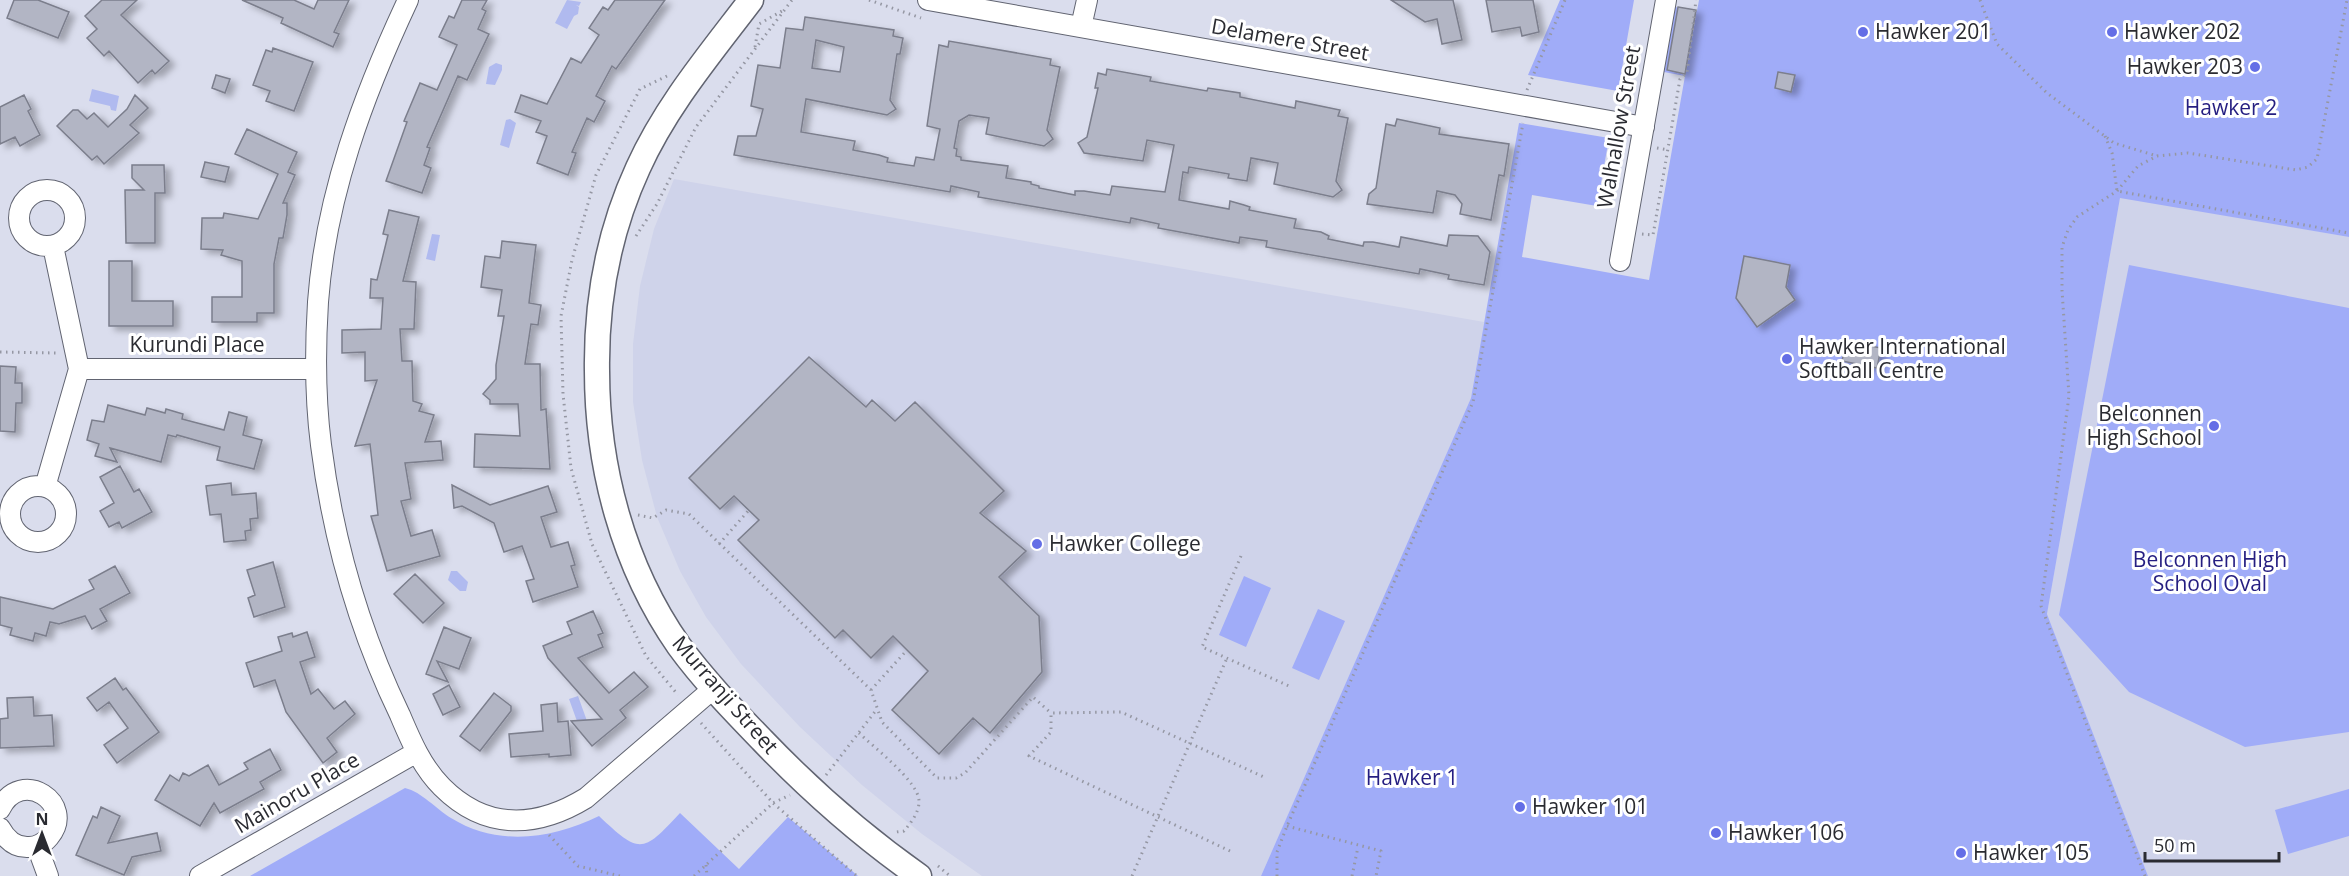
<svg xmlns="http://www.w3.org/2000/svg" width="2349" height="876" font-family="'Open Sans',sans-serif">
	<style>
		.built { fill: #cfd3ea }
		.green { fill: #a0acf8 }
		.water { fill: #b0baef }
		.building { fill: #b2b5c4; stroke: #7b7e8c; stroke-width: 1.5; fill-rule: evenodd; filter: url(#shadow) }
		.lines { fill: none; stroke-linecap: round; stroke-linejoin: round }
		.minor-casing { stroke: #616471; stroke-width: 22 }
		.tertiary-casing { stroke: #616471; stroke-width: 27 }
		.path { stroke: #9597a3; stroke-width: 3; stroke-dasharray: 1.5 4.5; stroke-linecap: butt }
		.minor { stroke: #fff; stroke-width: 20 }
		.tertiary { stroke: #fff; stroke-width: 24 }
		.poi-dot { fill: #646ee6; stroke: #fff; stroke-width: 2 }
		.labels { text-anchor: middle; stroke-width: 6; stroke-linejoin: round; paint-order: stroke }
		.poi-label { font-size: 21px; fill: #2a2b31; stroke: #fff; text-anchor: start }
		.street-label { font-size: 21px; fill: #2a2b31; stroke: #fff }
		.park-label { font-size: 21px; fill: #251e81; stroke: #fff }
	</style>
	<defs>
		<filter id="shadow"><feDropShadow dx="6" dy="4" stdDeviation="3" flood-color="#0004"/></filter>
	</defs>
	<rect width="100%" height="100%" fill="#dadded"/>
	<path class="built" d="M674,179l810,143 -13,76 -210,478h-279l-60,-42 -60,-49 -62,-58 -59,-63 -35,-47 -26,-46 -23,-54 -15,-57 -9,-58v-58l7,-58 14,-57z
		M2120,197l229,40v639h-201l-101,-262z"/>
	<path class="green" d="M1560,0h74l-16,91 -90,-16z
		M1699,0h650v237l-229,-39 -73,416 101,262h-887l210,-478 48,-275 90,15 -12,68 -65,-11 -10,62 127,23 36,-204 -21,-4 11,-65 22,4z
		M2129,265l220,43v424l-104,15 -116,-55 -70,-77z
		M1244,576l27,12 -25,59 -27,-12z
		M1318,609l27,12 -26,59 -27,-12z
		M405,788c17,4 31,21 46,30 47,29 101,21 148,-2 41,39 44,37 81,-3l59,56 49,-52 70,59h-608z
		M2349,789v47l-61,18 -13,-44z"/>
	<path class="water" d="M567,0l14,2 -2,4 -3,-1 3,2 -1,7 -4,2 -7,13 -12,-6z
		M496,63l6,2v5l-7,15 -9,-1 3,-17z
		M92,89l27,7 -3,15 -5,-1 -1,-4 -21,-5z
		M510,119l6,4 -7,25 -9,-3 6,-25z
		M432,234l8,1 -5,26 -9,-2z
		M451,571h6l11,11 -2,9h-6l-12,-11z
		M578,696l9,25 -9,3 -9,-25z"/>
	<path class="building" d="M14,0h24l31,12 -11,26 -51,-20z
		M102,0h35l-16,15 48,46 -14,13 -3,-4 -14,13 -29,-32 -5,5 -17,-18 10,-9 -12,-13z
		M242,0h52l20,9 4,-9h31l-15,32 5,2 -6,13 -52,-24 2,-5z
		M462,0h25l-5,9 4,2 -8,18 11,5 -22,46 -9,-4 -31,71 3,1 -6,17 7,3 -9,25 -36,-12 21,-59 -3,-1 16,-38 17,7 20,-45 -18,-8 10,-21 5,2z
		M615,0h50l-49,69 -4,-3 -16,30 9,5 -11,21 -7,-4 -15,34 4,1 -8,22 -31,-12 10,-27 -11,-4 5,-11 -26,-9 6,-17 26,9 24,-46 10,5 18,-28 -10,-7 14,-21 5,3z
		M1391,0h62l9,40 -20,4 -5,-25 -12,3z
		M1486,0h47l6,32 -17,4 -2,-9 -28,5z
		M1678,7l18,3 -11,64 -18,-4z
		M805,17l89,13 -1,6 10,2 -3,16h-3l-7,46 6,9 -9,6 -81,-16 -5,33 54,9 -2,9 26,5 9,3 -1,4 27,4 2,-9 18,3 6,-31 -13,-3 12,-81 9,2 1,-6 102,18 -1,6 10,2 -13,63 6,9 -9,7 -58,-12 3,-16 -20,-3 -10,6 -5,27 3,1 -1,7 5,1v3l47,6 -2,12 25,4v2l8,2v2l36,7v-4h9l26,4 2,-9 53,6 9,-47 -27,-5 -4,21 -59,-8 -6,-10 9,-6 11,-49h-3l3,-15 8,2 1,-6 44,8 -1,4 57,10 1,-3 32,5v4l55,11 1,-7 44,9 -2,6 10,2 -12,63 6,9 -9,7 -59,-13 4,-21 -27,-5 -4,23 -19,-3 1,-4 -40,-7 -1,6 -5,-1 -4,28 50,9 1,-8 14,4 6,2 -1,3 47,9 -2,9 27,4 8,4 -1,3 35,7 1,-4h9l26,5 2,-10 46,9 2,-11 29,1 12,16 -6,33 -36,-6 1,-4 -29,-6 -1,5 -153,-27 1,-6 -27,-4 -1,6 -81,-15 1,-4 -28,-6 -1,5 -152,-26 1,-5 -28,-6 -1,6 -216,-37 4,-19h18l7,-27 -12,-3 7,-41 22,3 6,-40 17,2zM816,40l28,7 -4,25 -28,-4z
		M273,48l40,14 -19,49 -28,-10 4,-10 -17,-6 13,-35 6,2z
		M1778,72l17,3 -4,17 -16,-4z
		M216,75l14,4 -5,14 -13,-5z
		M24,95l7,14 -3,2 12,24 -20,11 -5,-9 -15,7v-37z
		M135,95l13,13 -18,17 9,8 -35,31 -7,-8 -5,4 -35,-34 16,-16h5l9,9 7,-6 14,14 19,-18z
		M1397,119l43,9 -1,6 70,10 -5,32 -5,-1 -8,45 -31,-6 2,-10 -7,-9 -18,-4 -4,22 -66,-9 2,-10 7,-6 10,-64 9,2z
		M247,129l50,23 -9,20 7,3 -12,28h4v12l-4,23h-4l-5,26v49h-17v9h-45v-25h30v-36l-21,-6 2,-5 -22,-1 1,-31h21l1,-5 34,6 20,-45 -43,-20z
		M205,162l24,5 -4,15 -24,-5z
		M132,165h32l1,28h-10v50h-29l-1,-53h19l-12,-12z
		M389,210l30,7 -16,64 13,1 -2,47h-14l2,32h10l1,40 9,3 -3,7 15,4 -9,27 16,-1 2,19 -38,3 6,36 -10,2 10,35 21,-6 8,26 -53,15 -16,-55 7,-1 -8,-71 -15,2 22,-66 -12,1v-29l-23,1v-23l39,-1 2,-31h-13l1,-19 6,1 11,-45 -5,-1z
		M502,241l34,4 -7,58 12,2 -3,20 -7,-1 -6,40h15l1,46 5,-1 4,60 -76,-2 1,-33 45,2 -2,-32h-28v-4l-7,-6 13,-15v-14l8,-49h-6l4,-26 -21,-3 4,-31 15,2z
		M1744,256l46,9 -4,22 9,13 -38,27 -21,-29z
		M109,261h23v40h41v25h-64z
		M1846,341l35,7 -4,20 -35,-7z
		M809,357l57,50 6,-7 23,21 20,-19 89,89 -24,22 46,38 -27,26 40,39 3,56 -52,61 -17,-15 -34,36 -47,-44 36,-39 -35,-35 -22,22 -28,-28 -8,8 -97,-98 21,-20 -25,-24 -14,13 -31,-31z
		M0,366l16,1 -1,16h7v20h-6l-1,29 -15,-1z
		M108,405l37,10 2,-7 18,5 1,-4 17,5 -1,5 42,11 5,-18 18,5 -4,18 19,5 -8,29 -37,-9 3,-13 -43,-12 -1,2 -8,-2 -7,27 -51,-14 7,14 -22,-6 4,-12 -12,-4 5,-20 12,2z
		M120,466l14,26 5,-3 13,23 -30,16 -3,-6 -10,5 -9,-16 14,-8 -14,-26z
		M231,483l1,12 24,-2 2,25 -8,1 1,11 -6,1 1,9 -22,2 -3,-28 -11,1 -4,-29z
		M452,485l38,20 58,-19 9,26 -16,5 10,30 17,-5 7,23 -4,1 7,21 -45,15 -7,-21 8,-2 -12,-33 -18,6 -10,-29 -32,-17 -8,2z
		M273,562l12,45 -31,10 -6,-19 7,-3 -8,-25z
		M115,566l15,27 -30,16 7,12 -15,8 -7,-13 -26,8 -9,-2 -4,14 -11,-3 -2,8 -23,-6 2,-7 -12,-3v-28l53,12 41,-20 -5,-9z
		M415,574l29,29 -21,20 -29,-29z
		M593,611l10,22 -5,2 5,12 -25,11 31,35 25,-21 14,15 -28,23 6,8 -34,28 -21,-25 31,-2 -54,-61 -5,-12 29,-12 -5,-12z
		M444,627l27,11 -12,31 -22,-8 11,21 -22,-8z
		M307,632l8,25 -15,5 11,32 7,-5 16,20 11,-8 10,13 -28,24 10,14 -14,11 -37,-51 -11,-32 -21,7 -8,-24 36,-12 -4,-14 14,-4 1,4z
		M115,678l8,12 3,-2 33,44 -42,31 -13,-18 24,-17 -19,-26 -12,9 -10,-13z
		M449,685l11,22 -17,8 -10,-21z
		M494,693l17,13v5l-31,40 -20,-15z
		M33,697l1,19 18,-1 2,31 -54,2v-29l8,-1 -1,-20z
		M557,703l1,19 10,-1 3,34 -22,2v-3l-38,3 -2,-23 34,-3 -2,-26z
		M270,749l11,21 -21,12 4,7 -44,24 -6,-10 -14,23 -45,-26 15,-25 9,6 4,-8 6,3 19,-11 11,20 29,-16 -4,-6z
		M101,807l19,9 -12,27 49,-10 4,18 -29,6 -8,18 -48,-20 17,-39 4,2z"/>
	<g class="lines">
		<defs>
			<path id="minor" d="M408,0c-45,96 -82,195 -90,302 -3,48 -3,96 3,143 12,94 38,185 79,270 11,26 22,52 42,72 44,44 95,41 144,11l128,-110
				M928,0l716,127
				M1081,27l6,-27
				M19 218a28 28 0 1 1 56 0a28 28 0 1 1-56 0Z
				M53,246l26,123h236
				M1620,261l46,-261
				M10 514a28 28 0 1 1 56 0a28 28 0 1 1-56 0Z
				M45,487l34,-118
				M0,809c21,-43 77,-5 49,28 -5,6 -12,10 -20,10 -14,1 -23,-8 -29,-19
				M37,846l11,30
				M200,876l217,-124"/>
			<path id="tertiary" d="M751,0c-41,54 -85,106 -113,168 -29,63 -42,134 -41,203 0,96 26,195 82,275 24,33 54,64 83,94 48,50 100,96 157,136"/>
		</defs>
		<use href="#minor" class="minor-casing"/>
		<use href="#tertiary" class="tertiary-casing"/>
		<path class="path" d="M869,0l52,18
			M1980,0l17,44 50,49 67,50 43,13
			M755,47l4,-23 23,-13
			M667,76l-27,13 -44,86 -24,85 -11,56 2,78 8,74 21,76 54,112 32,39
			M1527,90l38,-90
			M2105,136l7,17 5,38 232,42
			M1657,148l11,2
			M1642,234l11,1 27,-156 7,-6 9,-73
			M636,236l21,-32 39,-77 96,-127
			M0,352l56,1
			M638,515l15,3 13,-8 23,4 182,176 11,32 55,56h19l9,-5 68,-76 18,16
			M719,544l30,-34
			M1241,556l-39,91 87,39
			M871,690l36,-40
			M701,723l72,80 84,73
			M859,733c14,14 61,49 60,69 0,10 -8,21 -15,29l-8,1
			M826,775l51,-66
			M1287,826l94,25 -5,25
			M549,835l29,31 42,10
			M1230,851l-201,-95 22,-24v-19l70,-1 143,65
			M706,865l1,11
			M938,866l12,10
			M694,876l79,-73 17,-8
			M1132,876l95,-218
			M1277,876v-24l10,-26 186,-424 50,-279
			M1352,876l6,-29
			M2145,876l-104,-270 28,-210 -7,-106v-43l6,-17 9,-13 40,-26 21,-25 19,-10 31,-3 108,17 12,-3 9,-8 30,-159"/>
		<use href="#minor" class="minor"/>
		<use href="#tertiary" class="tertiary"/>
	</g>
	<g class="poi-dot">
		<circle cx="1863" cy="32" r="6"/>
		<circle cx="2112" cy="32" r="6"/>
		<circle cx="2255" cy="67" r="6"/>
		<circle cx="1787" cy="359" r="6"/>
		<circle cx="2214" cy="426" r="6"/>
		<circle cx="1037" cy="544" r="6"/>
		<circle cx="1520" cy="807" r="6"/>
		<circle cx="1716" cy="833" r="6"/>
		<circle cx="1961" cy="853" r="6"/>
	</g>
	<g class="labels">
		<g class="poi-label">
			<text x="1875" y="39">Hawker 201</text>
			<text x="2124" y="39">Hawker 202</text>
			<text x="2243" y="74" text-anchor="end">Hawker 203</text>
			<text x="1799" y="354">Hawker International<tspan x="1799" dy="24">Softball Centre</tspan></text>
			<text x="2202" y="421" text-anchor="end">Belconnen<tspan x="2202" dy="24">High School</tspan></text>
			<text x="1049" y="551">Hawker College</text>
			<text x="1532" y="814">Hawker 101</text>
			<text x="1728" y="840">Hawker 106</text>
			<text x="1973" y="860">Hawker 105</text>
		</g>
		<g class="street-label">
			<text transform="translate(1290 40) rotate(10)" y="7">Delamere Street</text>
			<text transform="translate(1619 127) rotate(-80)" y="7">Walhallow Street</text>
			<text x="197" y="352">Kurundi Place</text>
			<text transform="translate(725 695) rotate(49)" y="7">Murranji Street</text>
			<text transform="translate(297 793) rotate(-30)" y="7">Mainoru Place</text>
		</g>
		<g class="park-label">
			<text x="2231" y="115">Hawker 2</text>
			<text x="2210" y="567">Belconnen High<tspan x="2210" dy="24">School Oval</tspan></text>
			<text x="1412" y="785">Hawker 1</text>
		</g>
	</g>
	<g transform="translate(42 834)" stroke="#ffffff" stroke-width="4.5" paint-order="stroke">
	<path d="M0-4.5L10 22L0 15L-10 22Z" fill="#2a2b31"/>
	<text y="-9" font-size="16" font-weight="bold" text-anchor="middle" fill="#2a2b31">N</text>
	</g>
	<path d="M2145 852v9h134v-9" fill="none" stroke="#2a2b31" stroke-width="3"/>
	<text x="2154" y="852" font-size="18" fill="#2a2b31" stroke="#ffffff" stroke-width="4.5" paint-order="stroke">50 m</text>
</svg>
